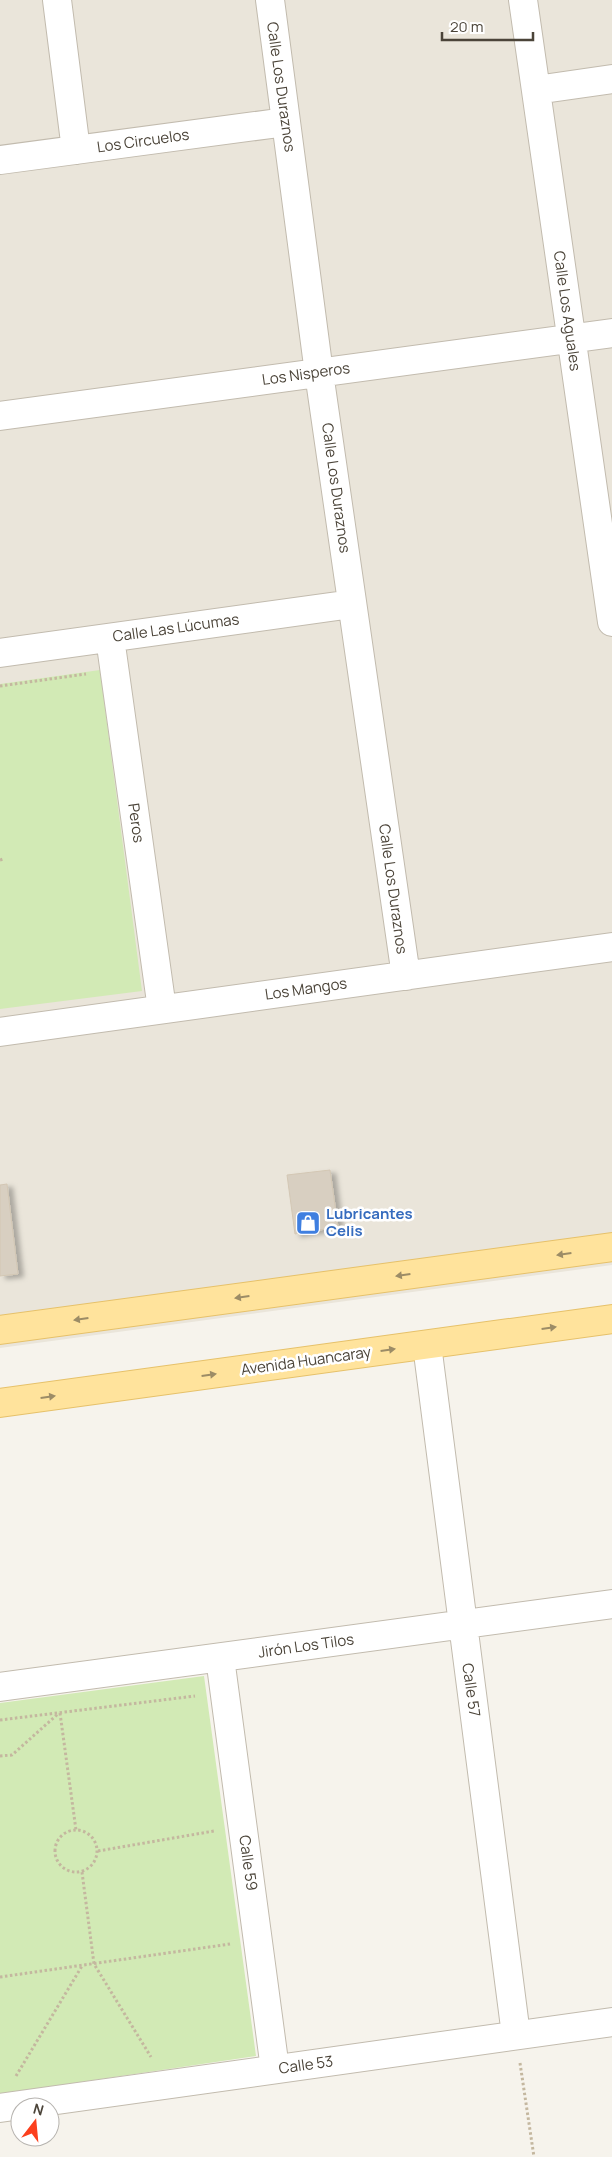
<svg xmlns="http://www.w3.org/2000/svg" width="612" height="2157" font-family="Manrope,sans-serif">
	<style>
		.residential { fill: #eae5da }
		.green { fill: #d2eab5 }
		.building { fill: #d8cfc1; stroke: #d3c7b4; filter: url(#shadow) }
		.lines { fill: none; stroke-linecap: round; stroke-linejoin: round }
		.street-casing { stroke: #c2bbae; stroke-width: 30 }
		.primary-casing { stroke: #e6c16a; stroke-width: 30 }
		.path { stroke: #c4b79f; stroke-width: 3; stroke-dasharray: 2.5 2.5; stroke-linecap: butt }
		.street { stroke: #fff; stroke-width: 28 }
		.primary { stroke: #ffe39c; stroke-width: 28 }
		.oneway { fill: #9c8c66 }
		.labels { text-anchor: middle; stroke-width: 5; stroke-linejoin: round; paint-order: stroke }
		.street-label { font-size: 15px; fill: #4b4439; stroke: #fff }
		.shop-label { font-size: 15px; font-weight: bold; fill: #366cbe; stroke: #fff; text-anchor: start }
	</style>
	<defs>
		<filter id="shadow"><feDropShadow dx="5.5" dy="3" stdDeviation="2.5" flood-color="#0004"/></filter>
	</defs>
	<rect width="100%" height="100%" fill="#f6f3ec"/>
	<path class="residential" d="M0,0h612v1265l-612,83z"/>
	<path class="green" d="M100,670l42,321 -142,18v-325z
		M204,1676l52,380 -256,38v-391z"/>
	<path class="building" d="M330,1170l8,57 -43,7 -8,-59z
		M7,1184l11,90 -18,2v-91z"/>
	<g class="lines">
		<defs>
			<path id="street" d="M57,0l19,150
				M270,0l49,373 87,603
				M523,0l89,622
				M536,90l76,-11
				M0,160l286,-38
				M0,416l612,-83
				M110,638l52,371
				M0,653l352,-49
				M0,1032l612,-85
				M427,1345l89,690
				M220,1658l55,411
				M0,1687l612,-83
				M0,2108l612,-86"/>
			<path id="primary" d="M0,1330l612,-83
				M0,1403l612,-84"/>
		</defs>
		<use href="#street" class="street-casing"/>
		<use href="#primary" class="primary-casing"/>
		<path class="path" d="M0,686l86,-12
			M0,860l3,-1
			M60,1713l16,117
			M0,1720l195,-24
			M0,1756l12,-1 47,-42
			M55 1851a21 21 0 1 1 42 0a21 21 0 1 1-42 0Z
			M98,1851l116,-20
			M82,1872l12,92 57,93
			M0,1977l230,-33
			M520,2063l14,94
			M16,2076l66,-110"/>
		<use href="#street" class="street"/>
		<use href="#primary" class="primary"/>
	</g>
	<defs><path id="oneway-solid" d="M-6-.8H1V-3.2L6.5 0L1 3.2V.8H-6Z" transform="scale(1.25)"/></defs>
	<g class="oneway">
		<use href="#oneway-solid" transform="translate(564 1254) rotate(172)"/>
		<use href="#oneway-solid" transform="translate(403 1275) rotate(172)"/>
		<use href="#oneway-solid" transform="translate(242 1297) rotate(172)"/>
		<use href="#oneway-solid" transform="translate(81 1319) rotate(172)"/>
		<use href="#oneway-solid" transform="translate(549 1328) rotate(-8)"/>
		<use href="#oneway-solid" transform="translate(388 1350) rotate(-8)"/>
		<use href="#oneway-solid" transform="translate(209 1375) rotate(-8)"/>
		<use href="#oneway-solid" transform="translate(48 1397) rotate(-8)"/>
	</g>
	<defs>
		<symbol id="shop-square" viewBox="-11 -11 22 22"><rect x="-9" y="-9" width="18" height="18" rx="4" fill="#3f7fe0" stroke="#fff"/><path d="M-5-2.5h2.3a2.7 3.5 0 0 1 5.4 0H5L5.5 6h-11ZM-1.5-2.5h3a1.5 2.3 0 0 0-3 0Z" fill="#fff"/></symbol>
	</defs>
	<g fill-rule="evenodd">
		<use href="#shop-square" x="294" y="1209" width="28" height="28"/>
	</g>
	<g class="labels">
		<g class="street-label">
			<text transform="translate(281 87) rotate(82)" y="5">Calle Los Duraznos</text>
			<text transform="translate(143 141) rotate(-8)" y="5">Los Circuelos</text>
			<text transform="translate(567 311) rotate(82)" y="5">Calle Los Aguales</text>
			<text transform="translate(306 374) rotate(-8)" y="5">Los Nisperos</text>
			<text transform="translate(336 488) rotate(82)" y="5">Calle Los Duraznos</text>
			<text transform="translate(176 628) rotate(-8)" y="5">Calle Las Lúcumas</text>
			<text transform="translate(136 823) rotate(82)" y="5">Peros</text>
			<text transform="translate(393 889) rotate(82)" y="5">Calle Los Duraznos</text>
			<text transform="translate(306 989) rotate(-8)" y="5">Los Mangos</text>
			<text transform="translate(306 1361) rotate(-8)" y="5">Avenida Huancaray</text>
			<text transform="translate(306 1646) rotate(-8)" y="5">Jirón Los Tilos</text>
			<text transform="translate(471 1690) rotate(82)" y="5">Calle 57</text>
			<text transform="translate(248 1863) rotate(82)" y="5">Calle 59</text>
			<text transform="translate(306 2065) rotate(-8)" y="5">Calle 53</text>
		</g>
		<g class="shop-label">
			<text x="326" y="1219">Lubricantes<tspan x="326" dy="17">Celis</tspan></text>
		</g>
	</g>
	<g transform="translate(35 2122) rotate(16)"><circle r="24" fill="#ffffff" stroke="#b7b4b0"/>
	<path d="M0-4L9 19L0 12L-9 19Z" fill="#fc3f1d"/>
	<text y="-8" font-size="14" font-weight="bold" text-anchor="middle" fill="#4b4439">N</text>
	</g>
	<path d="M442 32v8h91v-8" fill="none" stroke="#4b4439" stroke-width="2.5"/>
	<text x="450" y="32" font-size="15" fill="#4b4439" stroke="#ffffff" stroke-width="4" paint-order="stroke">20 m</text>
</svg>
